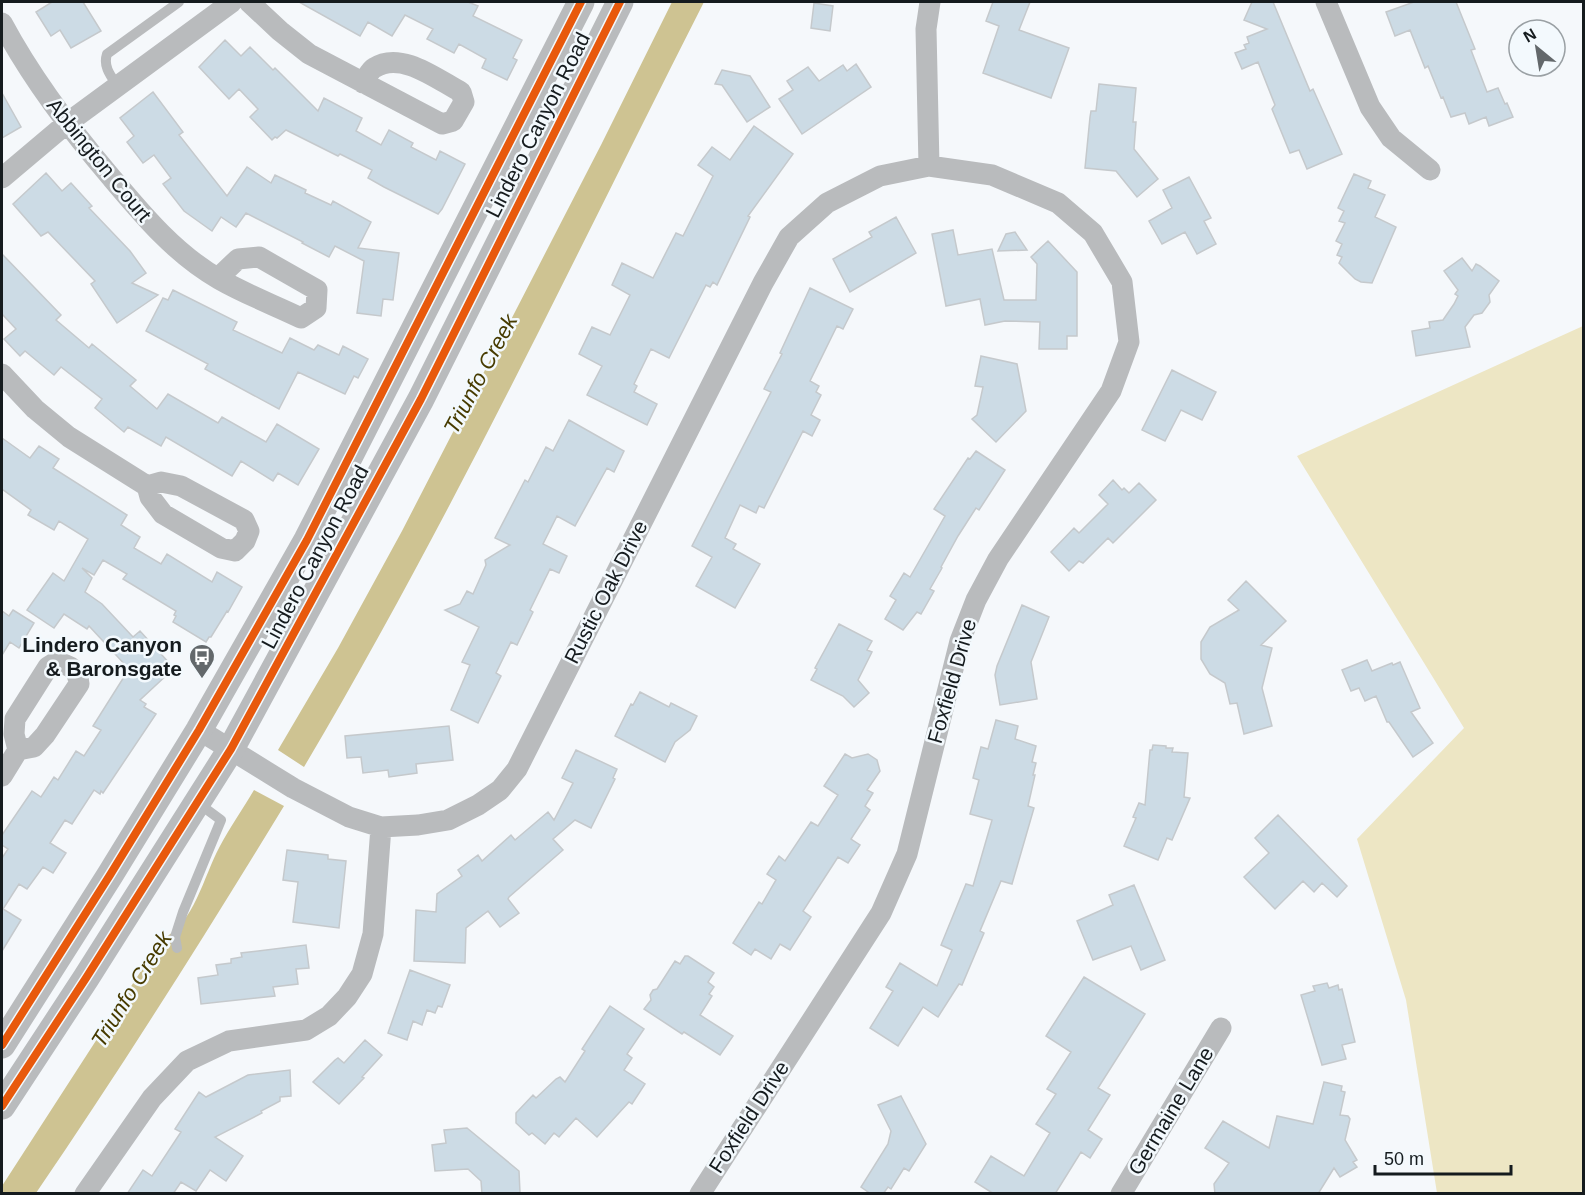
<svg xmlns="http://www.w3.org/2000/svg" width="1585" height="1195" font-family="Helvetica,sans-serif">
	<style>
		.green { fill: #ede6c4 }
		.water { fill: #cec392 }
		.building { fill: #ccdbe5; stroke: #c5c9cc; stroke-width: 1.5 }
		.lines { fill: none; stroke-linecap: round; stroke-linejoin: round }
		.service { stroke: #b9bbbd; stroke-width: 10 }
		.minor { stroke: #b9bbbd; stroke-width: 21 }
		.tertiary { stroke: #b9bbbd; stroke-width: 27 }
		.cycleway-casing { stroke: #f3f9fd; stroke-width: 11 }
		.cycleway { stroke: #e8590c; stroke-width: 8 }
		.labels { text-anchor: middle; stroke-width: 5; stroke-linejoin: round; paint-order: stroke }
		.street-label { font-size: 21px; fill: #151b1e; stroke: #f3f9fd }
		.poi-label { font-size: 21px; font-weight: bold; fill: #151b1e; stroke: #f3f9fd; text-anchor: end }
		.water-label { font-size: 22px; font-style: italic; fill: #473b00; stroke: #f3f9fd }
	</style>
	<rect width="100%" height="100%" fill="#f5f8fb"/>
	<path class="green" d="M1583,326v867h-146l-31,-193 -49,-161 107,-111 -167,-272z"/>
	<path class="water" d="M672,2h32c-130,256 -253,517 -400,765l-26,-17 60,-102 64,-117 199,-386z
		M254,790l30,16c-80,131 -162,261 -248,387h-34v-7l159,-246c34,-17 42,-63 59,-94 10,-19 23,-37 34,-56z"/>
	<path class="building" d="M52,2h31l18,29 -30,17 -11,-18 -9,6 -15,-24z
		M299,2h169l10,4 -5,10 49,24 -9,18 4,2 -10,20 -25,-12 4,-9 -27,-15 -5,9 -27,-14 6,-10 -28,-14 -13,21 -24,-14 -8,14z
		M993,2h37l-11,28 50,18 -18,50 -68,-25 16,-47 -13,-5z
		M1252,2h21l37,89 3,-2 29,65 -35,15 -8,-19 -9,3 -18,-44 3,-4 -17,-43 -16,7 -7,-16 11,-4 -2,-4 5,-2 -2,-6 20,-8 -23,-9z
		M1414,2h42l19,47 -4,1 16,42 11,-4 7,16 2,-1 6,14 -24,9 -3,-9 -17,7 -4,-11 -14,4 -8,-20 -2,1 -13,-32 -3,2 -15,-38 -15,6 -9,-24z
		M814,3l19,3 -3,25 -19,-3z
		M225,40l16,16 9,-9 23,23 2,-2 43,43 6,-13 38,20 -6,13 25,14 8,-15 24,13 -2,4 25,13 4,-9 25,13 -23,45 -4,5 -54,-27 -16,-9 4,-8 -32,-16 -2,2 -52,-26 -9,8 -2,-1 -3,3 -22,-23 8,-8 -19,-20 -10,10 -30,-32z
		M856,64l15,23 -69,47 -23,-35 14,-9 -6,-9 21,-14 11,14 24,-16 4,6z
		M722,70l28,6 20,31 -23,15 -25,-37 -7,-1z
		M1099,84l37,4 -3,34h3l-2,27 24,30 -21,18 -21,-26 -31,-3 5,-51 1,-6h5z
		M153,92l30,40 -4,3 48,61 20,-29 24,16 4,-8 31,15 -1,3 26,12 2,-4 38,21 -13,26 41,5 -6,47 -10,-1 -2,17 -24,-3 7,-52 -29,-15 -6,11 -27,-14 1,-1 -57,-29 -10,14 -15,-10 -9,14 -28,-20 -21,-27 8,-6 -17,-23 -11,8 -16,-21 7,-6 -14,-18z
		M2,93l19,34 -19,11z
		M754,126l39,28 -45,62 2,1 -33,68 -4,-3 -3,5 -4,-2 -37,73 -18,-9 -17,35 3,2 -3,6 23,12 -10,21 -60,-30 15,-29 -23,-12 13,-27 18,8 20,-40 -18,-10 10,-22 31,15 23,-45 7,3 30,-60 -15,-11 14,-18 18,13z
		M46,173l16,18 9,-8 21,23 -3,2 41,43 16,22 -14,10 26,12 -41,28 -26,-39 4,-3 -47,-49 -7,4 -28,-32z
		M1354,174l17,7 -3,7 17,7 -10,22 21,10 -24,56 -11,-1 -6,-3 -16,-16 3,-6 -5,-2 5,-11 -6,-3 9,-18 -6,-2 5,-10 -6,-3z
		M1189,177l22,41 -7,3 12,23 -19,10 -12,-22 -23,12 -13,-23 23,-13 -9,-18z
		M896,217l20,36 -66,39 -17,-33 39,-22 -3,-5z
		M953,230l5,25 34,-6 12,51h32l1,-36 -6,-7 17,-16 29,31v64h-10v13h-28l1,-27 -35,-1 -20,4 -5,-26 -34,7 -14,-72z
		M1015,232l12,18 -29,1 8,-17z
		M2,254l59,61 -5,5 33,28 3,-4 44,36 -6,6 27,23 11,-15 50,29 4,-6 44,25 11,-18 42,25 -21,36 -20,-12 -5,8 -32,-20 -9,15 -66,-39 -5,9 -33,-19 -4,5 -29,-24 7,-9 -41,-32 -7,8 -29,-24 -5,5 -16,-17 12,-10 -14,-15z
		M1462,258l10,13 4,-7 4,2 19,15 -10,14 1,7 -8,11 -8,2 -9,12 5,20 -54,9 -4,-25 18,-3 -1,-6 14,-2 11,-16 4,-8 -3,-2 3,-4 -14,-19z
		M810,288l43,21 -10,20 -6,-3 -27,55 9,5 -3,6 5,3 -10,20 9,5 -8,16 -9,-5 -39,77 -5,-2 -3,7 -16,-8 -15,33 11,6 -3,5 27,15 -25,44 -39,-22 16,-29 -20,-11 79,-154 -7,-3 18,-35 -2,-1z
		M173,290l64,32 -4,8 49,23 8,-15 24,12 4,-5 21,10 4,-9 25,13 -10,19 -4,-2 -9,18 -47,-22 -19,37 -74,-40 3,-5 -62,-33 17,-33 5,2z
		M981,356l36,8 9,47 -30,31 -24,-23 5,-4 6,-28 -8,-1z
		M1172,370l44,22 -14,28 -21,-10 -16,31 -23,-11z
		M569,420l55,31 -10,21 -7,-4 -32,58 -18,-10 -14,28 24,12 -8,17 -9,-4 -20,41 3,2 -16,33 -6,-3 -15,31 5,3 -23,47 -27,-13 19,-45 -8,-3 17,-35 -34,-17 15,-6 7,-13 6,3 13,-29 -1,-5 25,-15 -15,-7 30,-58 3,2 18,-35 7,4z
		M2,438l28,20 9,-12 20,13 -6,9 74,47 -6,10 19,12 -6,11 27,16 6,-10 45,28 5,-10 25,15 -14,25 -1,-1 -16,26h-2l-3,5 -33,-20 3,-6 -2,-1 2,-4 -53,-32 4,-5 -24,-14 -9,15 -12,-7 10,10 -7,14 17,12 31,33 7,-6 31,34 -5,4 3,4 -29,27 6,4 -2,3 12,7 -53,79 -2,-2 -1,3 -6,-4 -22,34 -7,-4 -15,23 16,10 -13,20 -10,-6 -16,22 -8,-5 -16,25 18,11 -19,31v-93l6,-9 -6,-4v-10l30,-44 9,6 13,-20 4,3 18,-29 8,5 17,-26 -8,-4 36,-57 -40,-43 -2,3 -23,-15 -10,14 -27,-18 26,-37 11,8 24,-42 -29,-18 -5,9 -26,-15 3,-5 -29,-21z
		M976,451l29,19 -26,40 -3,-2 -18,28 -17,31 1,1 -12,21 4,2 -13,23 -4,-2 -14,18 -18,-11 11,-19 -6,-4 14,-23 6,4 35,-61 -11,-7 34,-51 2,1z
		M1113,480l9,10 2,-2 5,5 10,-10 17,17 -43,43 -5,-5 -25,25 -4,-2 -10,10 -18,-19 23,-24 5,5 29,-29 -9,-9z
		M1246,581l40,40 -25,24 11,3 -10,40 10,38 -28,8 -7,-31 -7,1 -5,-21 -15,-9 -9,-15v-17l9,-15 29,-17 -11,-10z
		M1022,605l27,12 -18,45 6,37 -37,6 -5,-30 2,-9z
		M13,610l21,13 -15,25 -9,-6 -8,13v-44l7,5z
		M839,624l33,17 -5,9 5,2 -14,28 11,13 -15,14 -11,-11 -32,-16 6,-11 -2,-1z
		M1367,660l5,11 20,-8 1,2 7,-3 20,46 -9,4 22,31 -20,14 -24,-35h-2l-11,-26 -11,5 -6,-13 -8,3 -9,-21z
		M640,692l29,15 2,-4 26,13 -7,14 -15,12 -10,20 -50,-26 16,-32 2,1z
		M996,720l22,6 -3,13 21,7 -4,16 4,1 -3,12h2l-7,31 6,2 -22,76 -11,-3 -21,50 4,2 -22,52 -3,-1 -21,33 -15,-10 -25,39 -28,-18 23,-37 -7,-4 14,-24 37,23 15,-36 -11,-5 25,-61 7,2 19,-66 -22,-6 9,-34 -6,-2 8,-31 7,2z
		M449,726l4,34 -37,4 1,9 -28,4 -1,-7 -25,3 -2,-16 -14,1 -2,-22z
		M1153,745l13,1v2h7l-1,4 16,1 -4,44 6,1 -18,42 -5,-2 -9,22 -34,-14 12,-28 -3,-1 6,-14 6,2 5,-55h2z
		M576,750l41,19 -4,9 2,1 -24,49 -16,-8 -22,19 10,11 -54,47 -1,2 11,14 -19,14 -12,-16 -22,17 -1,35 -51,-2 2,-51 20,2 1,-18 25,-18 -4,-6 20,-15 4,6 29,-26 4,5 33,-28 6,8 19,-37 -11,-5z
		M845,754l7,4 16,-4 9,6 3,11 -13,19 6,3 -8,13 5,4 -19,29 9,6 -12,18 -10,-6 -35,54 8,6 -21,33 -10,-6 -9,15 -16,-10 -4,6 -18,-12 26,-41 3,2 14,-24 -9,-6 12,-18 6,5 26,-39 7,4 20,-31 -14,-9z
		M1278,815l69,71 -10,11 -15,-14 -8,9 -11,-11 -28,28 -31,-32 25,-24 -14,-15z
		M287,850l41,5v4l18,2 -7,67 -46,-6 5,-40 -15,-2z
		M1134,885l31,75 -24,10 -10,-24 -38,14 -16,-39 36,-16 -4,-10z
		M306,945l3,23 -13,1 2,15 -25,3 2,9 -74,8 -3,-26 20,-3 -2,-10 15,-2v-4l11,-2 -1,-4z
		M685,956h3l26,17 -6,9 6,5 -5,7 3,2 -12,19 33,21 -13,19 -36,-23 -2,2 -38,-25 7,-9 -1,-5 3,-5 4,-1 18,-28 5,3z
		M410,970l40,15 -8,22 -4,-1 -3,7 -8,-3 -5,15 -9,-4 -6,19 -19,-7z
		M1084,977l61,37 -47,74 12,7 -22,35 14,9 -12,19 -9,-6 -26,42h-61l-19,-12 16,-26 33,20 26,-43 -14,-9 20,-30 -9,-5 24,-37 -25,-16z
		M1327,983l2,5 9,-3 1,5 3,-1 13,53 -13,3 4,14 -24,6 -21,-70 14,-4 -2,-5z
		M610,1006l34,23 -17,25 5,4 -8,12 21,14 -13,20 -3,-2 -32,35 -21,-19 -17,19 -5,-4 -9,11 -13,-11 -3,2 -13,-12v-10l17,-18 3,3 20,-19 4,-2 5,5 20,-31 -3,-2z
		M365,1040l17,15 -20,22 2,1 -25,26 -26,-22 22,-22 3,-2 6,5z
		M290,1070l1,26 -11,1v4l-19,10 1,2 -47,24 28,19 -17,25 -16,-11 -14,21 -15,-9 -8,12h-46l16,-24 9,6 29,-44 -6,-3 24,-37 7,5 42,-22z
		M1324,1082l18,4 -1,5 4,1 -5,23 8,1 2,3 -5,21 12,20 -4,2 4,5 -17,10 -6,-9 -16,26h-103l-1,-10 15,-21 -24,-15 18,-27 46,27 8,-32 36,8z
		M901,1096l25,48 -17,27 -5,-3 -13,21 -3,-2 -5,7h-12l-10,-7 27,-43 3,-13 -13,-26z
		M467,1128l52,43 1,22 -38,1 -1,-13 -13,-12 -33,2 -3,-26 14,-2 -2,-13z"/>
	<g class="lines">
		<path class="service" d="M117,85c-7,-10 -14,-19 -10,-31l72,-52
			M177,948l-2,-11 8,-25 38,-92 -23,-17"/>
		<path class="minor" d="M249,2l31,29 29,23 133,70 11,-3 11,-19 -3,-10c-23,-12 -60,-42 -87,-24 -4,2 -8,11 -11,15
			M1326,2l44,105 21,31 39,32
			M2,23c30,56 67,105 108,153 32,38 65,78 109,103 26,15 55,26 82,39l15,-10 1,-18 -58,-33 -21,2 -20,19
			M929,166l-3,-137 4,-27
			M2,178l64,-54 166,-122
			M2,374l33,35 34,28 78,49 3,11 13,17 58,34 14,3 10,-10 4,-10 -5,-11 -63,-34 -20,-4 -14,4
			M199,730l94,58 56,29 32,10 37,-2 30,-5 30,-15 22,-15 17,-21 246,-486 26,-46 38,-34 53,-27 49,-10 63,9 66,28 35,30 29,49 7,60 -18,49 -113,168 -22,41 -16,41 -53,213 -26,59 -181,281
			M2,776l16,-26 16,-3 11,-12 34,-51c-1,-15 -9,-19 -23,-22l-8,5 -33,52 -1,15 4,16
			M85,1194l67,-96 35,-37 42,-20 77,-11 23,-14 18,-19 15,-23 11,-40 8,-107
			M1121,1194l100,-166"/>
		<path class="tertiary" d="M2,1045l108,-170 89,-145 108,-190 274,-538
			M2,1106l84,-128 145,-229 190,-350 199,-397"/>
		<defs>
			<path id="cycleway" d="M2,1045l108,-170 89,-145 108,-190 274,-538
				M2,1106l84,-128 145,-229 190,-350 199,-397"/>
		</defs>
		<use href="#cycleway" class="cycleway-casing"/>
		<use href="#cycleway" class="cycleway"/>
	</g>
	<defs>
		<symbol id="bus-pin" viewBox="-11 -11 22 30"><path d="M0 17L-7.5 6A9.5 9.5 0 1 1 7.5 6Z" fill="#63686b" stroke="#f3f9fd"/><path d="M-5-6H5V4H4V6H2V4H-2V6H-4V4H-5ZM-3.5-4V0h7V-4ZM-3.5 1.2v1.5H-2V1.2ZM2 1.2v1.5H3.5V1.2Z" fill="#fff"/></symbol>
	</defs>
	<g fill-rule="evenodd">
		<use href="#bus-pin" x="187" y="642" width="30" height="40"/>
	</g>
	<g class="labels">
		<g class="street-label">
			<text transform="translate(538 125) rotate(-63)" y="7">Lindero Canyon Road</text>
			<text transform="translate(99 160) rotate(51)" y="7">Abbington Court</text>
			<text transform="translate(315 557) rotate(-62)" y="7">Lindero Canyon Road</text>
			<text transform="translate(606 592) rotate(-63)" y="7">Rustic Oak Drive</text>
			<text transform="translate(952 681) rotate(-74)" y="7">Foxfield Drive</text>
			<text transform="translate(1171 1111) rotate(-59)" y="7">Germaine Lane</text>
			<text transform="translate(749 1117) rotate(-57)" y="7">Foxfield Drive</text>
		</g>
		<g class="poi-label">
			<text x="182" y="652">Lindero Canyon<tspan x="182" dy="24">&amp; Baronsgate</tspan></text>
		</g>
		<g class="water-label">
			<text transform="translate(480 374) rotate(-62)" y="8">Triunfo Creek</text>
			<text transform="translate(131 989) rotate(-58)" y="8">Triunfo Creek</text>
		</g>
	</g>
	<rect width="1585" height="1195" fill="none" stroke="#151b1e" stroke-width="6"/>
	<g transform="translate(1537 48) rotate(330)"><circle r="28" fill="#f3f9fd" stroke="#9aa0a4" stroke-width="1.5"/>
	<path d="M0-4.5L10 22L0 15L-10 22Z" fill="#63686b"/>
	<text y="-9" font-size="16" font-weight="bold" text-anchor="middle" fill="#151b1e">N</text>
	</g>
	<path d="M1375 1165v9h136v-9" fill="none" stroke="#151b1e" stroke-width="3"/>
	<text x="1384" y="1165" font-size="18" fill="#151b1e" stroke="#f3f9fd" stroke-width="4.5" paint-order="stroke">50 m</text>
</svg>
